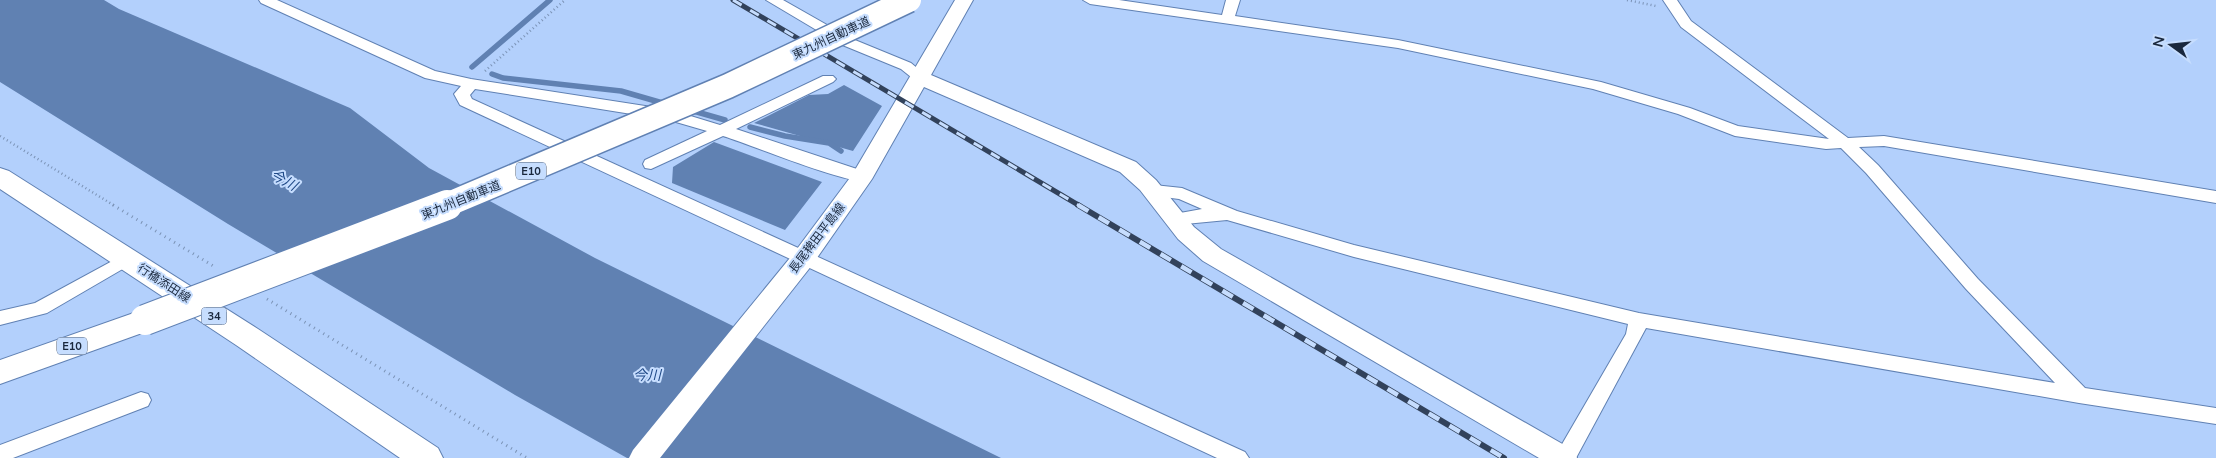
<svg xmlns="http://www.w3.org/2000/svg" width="2216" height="458" font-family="Mulish,'Noto Sans JP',sans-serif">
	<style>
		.water { fill: #6081b2 }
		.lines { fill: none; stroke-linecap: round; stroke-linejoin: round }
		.stream { stroke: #6081b2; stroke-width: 5.5 }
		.street-casing { stroke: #6081b3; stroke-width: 2 }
		.secondary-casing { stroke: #6081b3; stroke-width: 2 }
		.primary-casing { stroke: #6081b3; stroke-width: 2 }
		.highway-casing { stroke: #6081b3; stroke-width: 2 }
		.path-far1 { stroke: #7b93b6; stroke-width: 2.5; stroke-dasharray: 1 3; stroke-linecap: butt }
		.path { stroke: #7b93b6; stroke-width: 3; stroke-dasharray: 1 4.5; stroke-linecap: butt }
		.street { fill: #fff; fill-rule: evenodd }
		.secondary { fill: #fff; fill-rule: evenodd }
		.primary { fill: #fff; fill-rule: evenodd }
		.highway { fill: #fff; fill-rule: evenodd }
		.rail-far1-casing { stroke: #32425b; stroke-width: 5 }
		.rail-casing { stroke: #32425b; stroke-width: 6 }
		.rail-far1 { stroke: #c6ddfe; stroke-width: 3; stroke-dasharray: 10; stroke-linecap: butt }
		.rail { stroke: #c6ddfe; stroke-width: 4.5; stroke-dasharray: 12; stroke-linecap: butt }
		.highway-bridge-far1-casing { stroke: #6081b3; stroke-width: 27; stroke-linecap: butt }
		.highway-bridge-casing { stroke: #6081b3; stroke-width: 32; stroke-linecap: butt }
		.highway-bridge-far1 { stroke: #fff; stroke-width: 24 }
		.highway-bridge { stroke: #fff; stroke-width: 30 }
		.labels { text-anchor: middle; stroke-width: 4; stroke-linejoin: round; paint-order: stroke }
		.shield { fill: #c6ddfe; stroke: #4e5e77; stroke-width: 1 }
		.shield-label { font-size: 11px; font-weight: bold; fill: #1a283d }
		.street-label { font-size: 12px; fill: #1a283d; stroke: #c6ddfe }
		.water-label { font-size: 14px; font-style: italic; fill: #1e4886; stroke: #c6ddfe }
	</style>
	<rect width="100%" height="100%" fill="#b3d0fc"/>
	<path class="water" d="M0,0h104l15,9 231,99 79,60 166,90 406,200h-374l-112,-63 -287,-171 -228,-142z
		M844,85l38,21 -29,45 -99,-28 55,-28 19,-1z
		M714,142l108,40 -37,48 -113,-47 1,-16z"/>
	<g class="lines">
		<path class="stream" d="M472,67l78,-67
			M492,74l11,4 118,13 45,13
			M690,110l35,10
			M750,127l35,9 44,7 12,8"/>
		<defs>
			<path id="street" d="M259,0h18l158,71 36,8 200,31 49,15 103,-49h10l3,3 -3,3 -97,47 133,44 2,4 -2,4c-19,5 -120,-37 -146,-45l-72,33 -6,-1 -2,-4 2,-4 62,-29 -38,-11 -194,-31 -5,6 2,4 773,353 4,6h-32l-757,-353 -6,-11 7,-8 -36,-8 -164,-75z
				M766,0h17l67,38 61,25 18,15 -8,5 -5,-2 -15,-12 -61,-25z
				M1083,0h36l103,15 4,-15h14l-5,16 163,24 203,42 89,26 48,18 91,13 -148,-112 -18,-27h14l14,21 157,117 36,-2 332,55v12l-332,-57 -25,1 19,18 100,114 107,109 131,20v16l-137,-21 -433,-75 -70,130h-22l72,-124 2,-10 -274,-67 -127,-37 -52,5 -6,-2 -3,-4 3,-4 33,-6 -23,-10 -31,-4 -2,-4 2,-4 6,-2 28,3 55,23 117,34 285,68 416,70 -89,-94 -100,-116 -25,-25 -15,1 -91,-13 -57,-22 -85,-25 -195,-41 -308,-44z
				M127,253l6,2 3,4 -3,4 -86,50 -47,12v-14l35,-8z
				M141,392l7,2 3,6 -3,6 -135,52h-13v-13z"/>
			<path id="secondary" d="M955,0h18l-42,75 205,87 20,18 38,47 27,22 352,201 4,8h-38l-336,-197 -25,-22 -38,-49 -20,-18 -196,-85 -52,92 -60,86 -152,193h-31l4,-8 161,-197 58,-78z"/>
			<path id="primary" d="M0,168l9,3 249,158 180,119 5,10h-43l-164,-113 -236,-156z"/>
			<path id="highway" d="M145,309l11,3 4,8 -4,8 -156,56v-24z"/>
		</defs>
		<use href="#street" class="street-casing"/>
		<use href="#secondary" class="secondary-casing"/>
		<use href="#primary" class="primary-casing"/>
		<use href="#highway" class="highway-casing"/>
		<path class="path-far1" d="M1627,0l29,6
			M485,71l80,-71
			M0,136l115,70"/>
		<path class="path" d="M113,205l102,62
			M267,299l260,159"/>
		<use href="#street" class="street"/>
		<use href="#secondary" class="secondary"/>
		<use href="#primary" class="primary"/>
		<use href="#highway" class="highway"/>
		<defs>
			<path id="rail-far1" d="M733,0l347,206"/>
			<path id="rail" d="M1078,205l426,253"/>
		</defs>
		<use href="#rail-far1" class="rail-far1-casing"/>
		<use href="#rail" class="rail-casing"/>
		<use href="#rail-far1" class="rail-far1"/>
		<use href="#rail" class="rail"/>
		<defs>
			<path id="highway-bridge-far1" d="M444,206l284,-120 181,-86"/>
			<path id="highway-bridge" d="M145,320l302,-115"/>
		</defs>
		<use href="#highway-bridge-far1" class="highway-bridge-far1-casing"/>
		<use href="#highway-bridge" class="highway-bridge-casing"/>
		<use href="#highway-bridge-far1" class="highway-bridge-far1"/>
		<use href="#highway-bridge" class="highway-bridge"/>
	</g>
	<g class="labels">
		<g class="shield">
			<rect x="516" y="162.5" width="30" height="17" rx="4"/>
			<rect x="201.5" y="307.5" width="25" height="17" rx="4"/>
			<rect x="57" y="337.5" width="30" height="17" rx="4"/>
		</g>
		<g class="shield-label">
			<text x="531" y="175">E10</text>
			<text x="214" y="320">34</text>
			<text x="72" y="350">E10</text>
		</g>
		<g class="street-label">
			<text transform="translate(831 38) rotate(-25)" y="4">東九州自動車道</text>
			<text transform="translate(461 200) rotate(-22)" y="4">東九州自動車道</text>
			<text transform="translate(817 238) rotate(-53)" y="4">長尾稗田平島線</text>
			<text transform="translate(164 283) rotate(33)" y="4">行橋添田線</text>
		</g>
		<g class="water-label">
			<text transform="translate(284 180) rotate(29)" y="5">今川</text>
			<text x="647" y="380">今川</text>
		</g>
	</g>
	<g transform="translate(2171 45) rotate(285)" stroke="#c6ddfe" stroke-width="4" paint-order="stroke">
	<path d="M0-4L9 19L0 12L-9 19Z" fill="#1a283d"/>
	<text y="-8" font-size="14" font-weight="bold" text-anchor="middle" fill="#1a283d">N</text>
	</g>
</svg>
